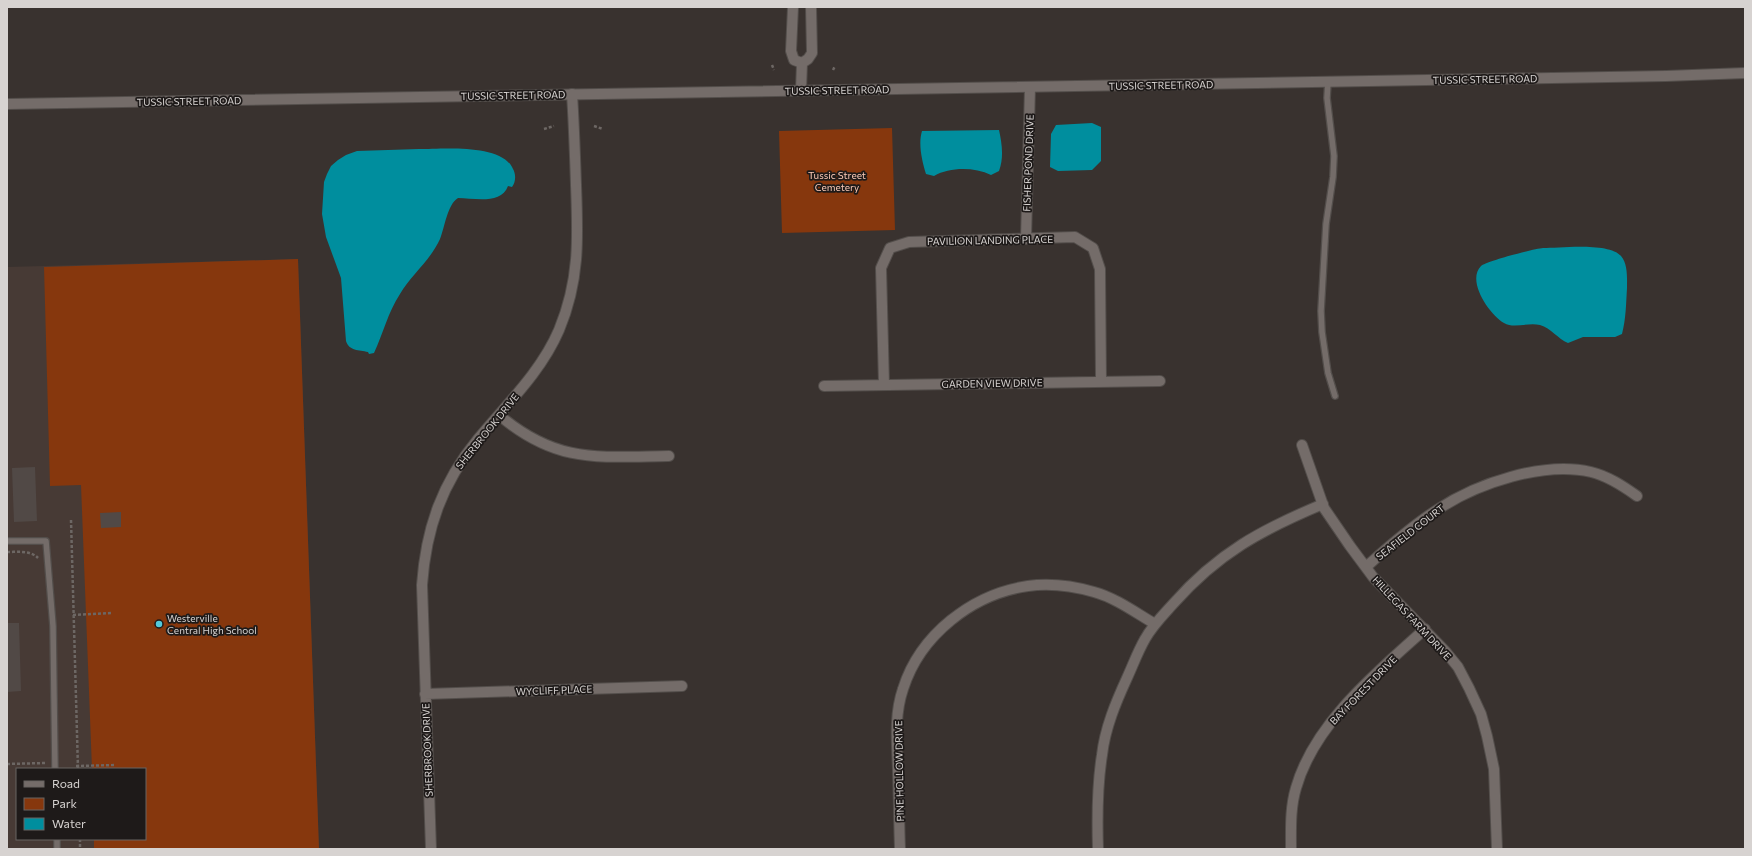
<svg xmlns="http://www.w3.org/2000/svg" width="1752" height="856" font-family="Commissioner,sans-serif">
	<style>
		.built { fill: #473a35; fill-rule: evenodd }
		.green { fill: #86370d }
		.water { fill: #008e9e }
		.building { fill: #514946 }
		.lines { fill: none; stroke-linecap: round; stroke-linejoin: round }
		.lane-casing { stroke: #534e4b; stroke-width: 8 }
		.street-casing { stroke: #534e4b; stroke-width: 12 }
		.secondary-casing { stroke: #534e4b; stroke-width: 12 }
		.path { stroke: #6d6764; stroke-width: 2.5; stroke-dasharray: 3 2; stroke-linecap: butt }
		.lane { stroke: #746c69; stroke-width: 5.5 }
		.street { stroke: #746c69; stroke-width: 10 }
		.secondary { stroke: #746c69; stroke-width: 10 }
		.poi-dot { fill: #53cadc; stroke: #1e1a19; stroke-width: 1.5 }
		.labels { text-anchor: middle; stroke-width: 3.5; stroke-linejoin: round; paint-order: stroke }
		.street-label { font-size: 10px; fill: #d7d3d1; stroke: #1e1a19 }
		.park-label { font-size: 10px; fill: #fccab6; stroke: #1e1a19 }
		.poi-label { font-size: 10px; fill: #d7d3d1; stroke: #1e1a19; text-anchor: start }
	</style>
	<rect width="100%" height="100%" fill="#39322f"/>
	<path class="built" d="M298,259l21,590h-312v-582zM17,769h128v70h-128z"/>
	<path class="green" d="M892,128l3,102 -113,3 -3,-102z
		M298,259l21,590h-225v-10h51v-70h-53l-11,-284 -31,1 -6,-219z"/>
	<path class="water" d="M1092,123l9,4v34l-9,9 -34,1 -8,-4 1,-33 5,-9z
		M999,130c3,14 5,27 0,41l-8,4c-17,-8 -41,-8 -57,1l-8,-2c-4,-13 -8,-30 -4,-43z
		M419,149c23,0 83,-6 94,20 3,5 3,13 -1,18l-4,-1c-7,19 -34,12 -50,12 -11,7 -13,29 -18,41 -10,22 -29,36 -40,55 -12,18 -17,40 -26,59l-5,1 -1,-2c-9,-2 -19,-1 -22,-11l-5,-63 -15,-41 -4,-23 2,-32 3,-8 4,-8 7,-6 8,-5 11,-4z
		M1543,248c17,0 66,-6 78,8 7,8 6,22 6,32 -1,16 -1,31 -5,46l-7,3h-32l-15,6c-10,-4 -17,-15 -28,-18 -12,-3 -26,4 -36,-2 -14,-8 -38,-42 -23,-57 6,-5 52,-17 62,-18z"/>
	<path class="building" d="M35,467l2,54 -23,1 -2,-54z
		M121,512v15l-20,1 -1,-15z
		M7,623h12l2,68 -14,1z"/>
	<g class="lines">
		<defs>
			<path id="lane" d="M1328,81l-1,17 7,58 -1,21 -7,47 -5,87 1,21 6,41 7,23
				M7,541h39l7,85 2,143
				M57,839v10"/>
			<path id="street" d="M793,7l-2,44 3,9 8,3
				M802,63l6,-4 4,-6 -1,-46
				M801,90l1,-27
				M1026,239l4,-152
				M884,385l-3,-117 9,-20 19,-6 166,-5 18,11 7,21 1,112
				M824,386l336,-5
				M499,415c58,49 99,42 170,41
				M1302,445l22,63 26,38 23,31 72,74 13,16 11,21 12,26 6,22 7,33 3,80
				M1366,567c22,-20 46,-41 71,-57 40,-27 107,-49 154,-38 17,4 32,14 46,24
				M425,694l257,-8
				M431,849l-9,-264c4,-57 20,-102 56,-146 29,-35 63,-67 81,-109 21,-50 19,-93 17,-145 -1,-30 -2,-61 -4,-91
				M900,849c-1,-26 -1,-53 -2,-79 -1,-27 -4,-55 5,-81 17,-54 69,-95 125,-103 22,-3 45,0 66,6 22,6 42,21 61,32
				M1098,849c-1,-32 -1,-63 4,-94 3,-27 14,-53 25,-77 6,-13 11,-27 18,-39 7,-13 18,-24 28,-35 45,-51 88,-74 150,-100
				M1291,849c0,-20 -1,-41 5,-61 18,-64 80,-115 129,-159"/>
			<path id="secondary" d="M7,104l1659,-28 79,-3"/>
		</defs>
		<use href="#lane" class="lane-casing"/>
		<use href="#street" class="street-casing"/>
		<use href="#secondary" class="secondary-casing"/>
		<path class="path" d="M772,65l2,5
			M833,70l2,-4
			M594,126l9,3
			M544,129l10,-3
			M71,520l7,249
			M7,552c11,0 23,-2 31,6
			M73,615l38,-2
			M7,764l39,-1
			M76,766l40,-1
			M80,839v10"/>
		<use href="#lane" class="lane"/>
		<use href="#street" class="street"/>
		<use href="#secondary" class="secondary"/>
	</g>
	<circle class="poi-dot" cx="159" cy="624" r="4"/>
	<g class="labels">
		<g class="street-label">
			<text transform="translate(1485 79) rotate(-1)" y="4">TUSSIC STREET ROAD</text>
			<text transform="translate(1161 85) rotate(-1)" y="4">TUSSIC STREET ROAD</text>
			<text transform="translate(837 90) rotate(-1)" y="4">TUSSIC STREET ROAD</text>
			<text transform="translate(513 95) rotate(-1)" y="4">TUSSIC STREET ROAD</text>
			<text transform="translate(189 101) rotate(-1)" y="4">TUSSIC STREET ROAD</text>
			<text transform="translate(1028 163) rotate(-88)" y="4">FISHER POND DRIVE</text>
			<text transform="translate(990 240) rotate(-1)" y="4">PAVILION LANDING PLACE</text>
			<text transform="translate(992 383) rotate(-1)" y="4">GARDEN VIEW DRIVE</text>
			<text transform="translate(487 431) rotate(-51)" y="4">SHERBROOK DRIVE</text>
			<text transform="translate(1410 532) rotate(-38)" y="4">SEAFIELD COURT</text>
			<text transform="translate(1412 618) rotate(47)" y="4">HILLEGAS FARM DRIVE</text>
			<text transform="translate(554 690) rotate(-2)" y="4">WYCLIFF PLACE</text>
			<text transform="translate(1363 690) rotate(-46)" y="4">BAY FOREST DRIVE</text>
			<text transform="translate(427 750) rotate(-92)" y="4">SHERBROOK DRIVE</text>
			<text transform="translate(899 771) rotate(-91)" y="4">PINE HOLLOW DRIVE</text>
		</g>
		<g class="park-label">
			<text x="837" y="179">Tussic Street<tspan x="837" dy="12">Cemetery</tspan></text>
		</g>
		<g class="poi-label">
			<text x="167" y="622">Westerville<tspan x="167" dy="12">Central High School</tspan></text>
		</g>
	</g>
	<rect width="1752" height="856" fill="none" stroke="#d7d3d1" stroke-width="16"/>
	<rect x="16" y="768" width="130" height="72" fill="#1e1a19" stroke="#686463"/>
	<rect x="24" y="781" width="20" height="6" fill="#746c69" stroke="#686463"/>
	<text x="52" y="788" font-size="12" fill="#d7d3d1">Road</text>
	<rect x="24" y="798" width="20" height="12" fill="#86370d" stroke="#686463"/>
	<text x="52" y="808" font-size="12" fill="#d7d3d1">Park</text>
	<rect x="24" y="818" width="20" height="12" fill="#008e9e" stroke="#686463"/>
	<text x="52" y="828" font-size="12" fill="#d7d3d1">Water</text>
</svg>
